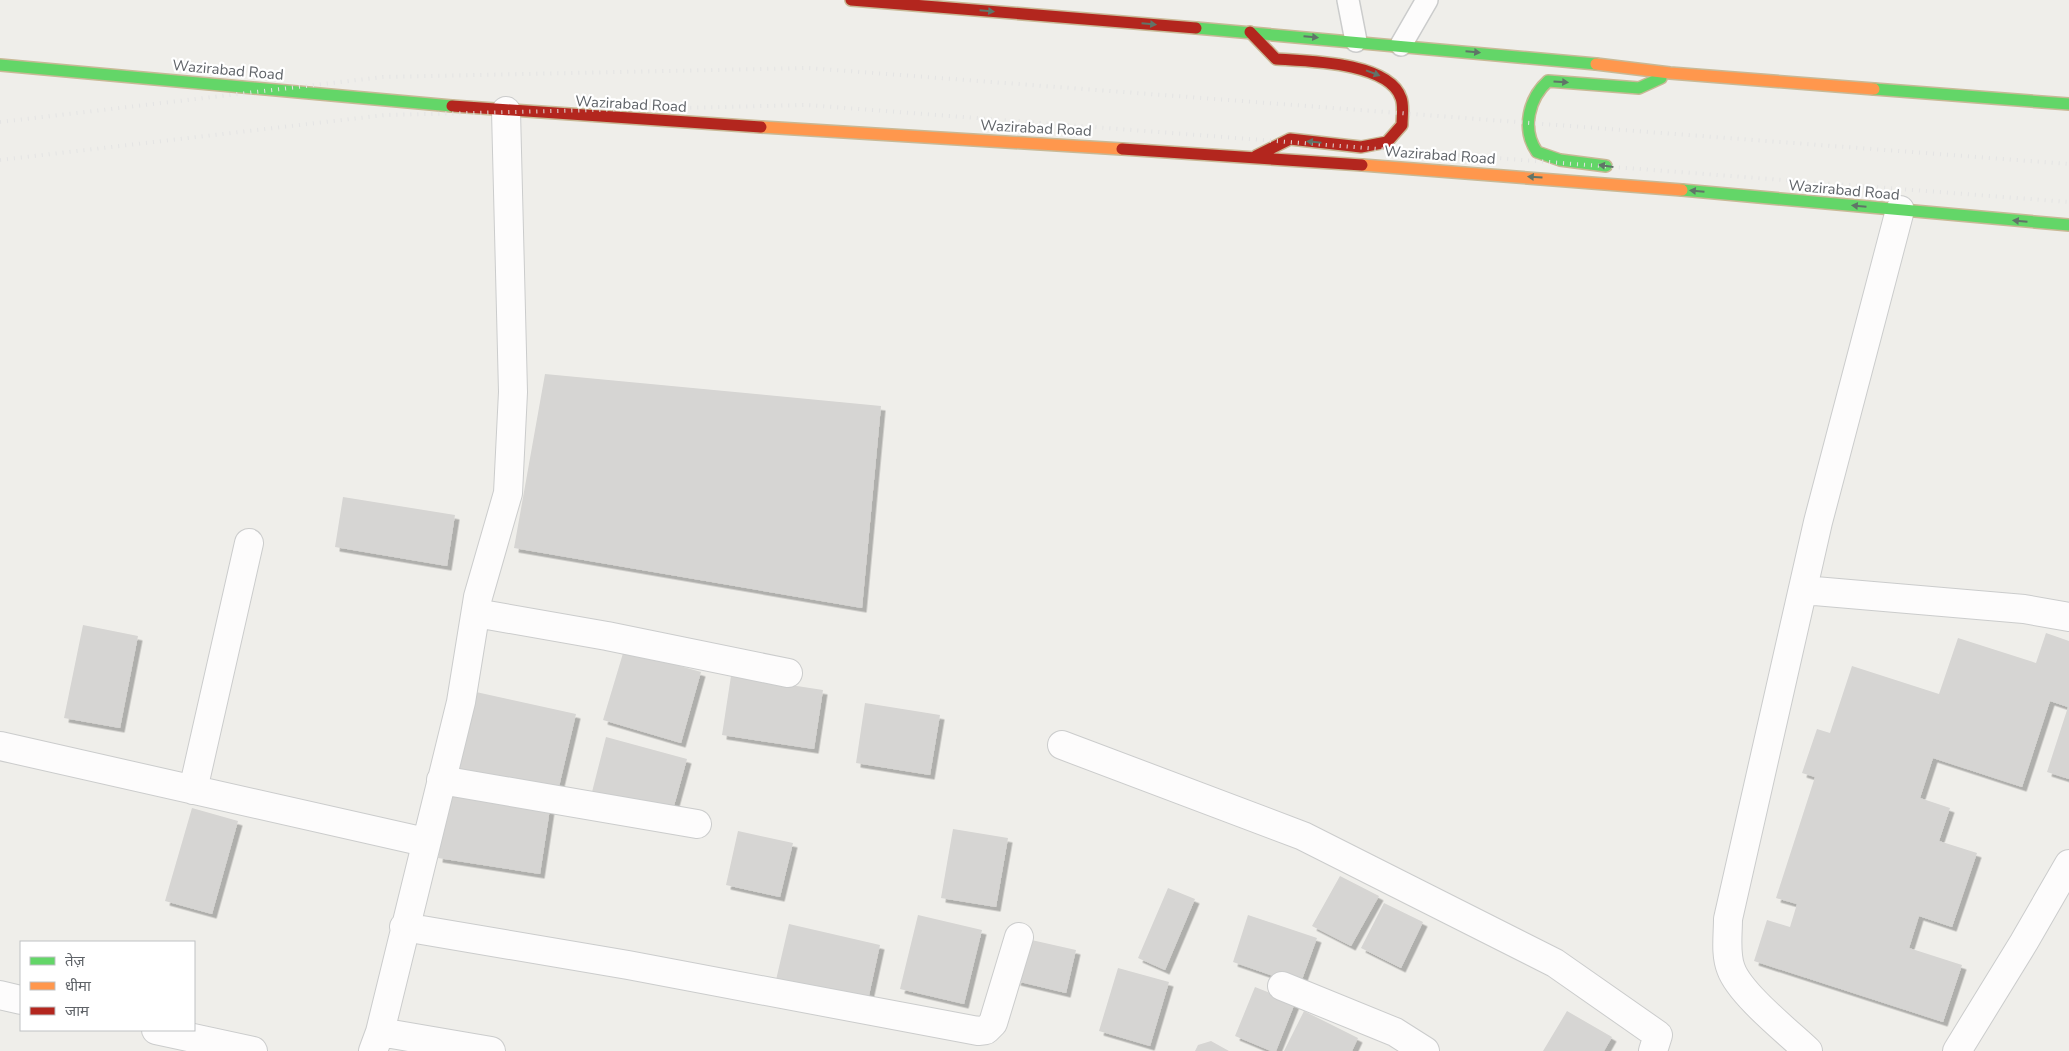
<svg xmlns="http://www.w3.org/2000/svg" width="2069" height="1051" font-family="'Nunito Sans','Noto Sans Devanagari',sans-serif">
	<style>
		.building { fill: #d6d5d3; filter: url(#shadow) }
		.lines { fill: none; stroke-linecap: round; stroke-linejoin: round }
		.lane-casing { stroke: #cbcccc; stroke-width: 24 }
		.street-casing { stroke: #cbcccc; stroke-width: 30 }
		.fast-casing { stroke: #c8b996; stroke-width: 14 }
		.slow-casing { stroke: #c8b996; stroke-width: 14 }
		.jam-casing { stroke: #c8b996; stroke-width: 14 }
		.lane { stroke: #fdfcfc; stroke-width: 21 }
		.street { stroke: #fdfcfc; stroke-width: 28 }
		.fast { stroke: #63d668; stroke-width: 11 }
		.slow { stroke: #ff974d; stroke-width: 11 }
		.jam { stroke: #b3261e; stroke-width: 11 }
		.rail { stroke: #e4e4e4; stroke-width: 4; stroke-dasharray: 1 6; stroke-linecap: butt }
		.oneway { fill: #607468 }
		.labels { text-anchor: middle; stroke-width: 4.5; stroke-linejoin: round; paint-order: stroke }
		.street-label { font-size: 15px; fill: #5f6368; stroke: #fff }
	</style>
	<defs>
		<filter id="shadow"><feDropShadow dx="4.5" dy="4.5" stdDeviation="0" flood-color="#0004"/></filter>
	</defs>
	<rect width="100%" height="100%" fill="#efeeea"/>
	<path class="building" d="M545,374l336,32 -19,202 -348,-60z
		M343,497l112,18 -8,51 -112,-19z
		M83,625l55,11 -18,92 -56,-10z
		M2046,633l23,8v138l-22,-7 21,-65 -18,-6 -28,86 -89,-29 -13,40 30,10 -11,33 38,12 -25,74 -33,-11 -10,32 53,17 -19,57 -189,-61 13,-41 23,7 7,-23 -21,-6 39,-121 -13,-4 15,-44 13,4 22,-67 87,28 19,-56 78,25z
		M624,650l77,22 -20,71 -78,-23z
		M731,676l92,14 -9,59 -92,-14z
		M467,690l109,24 -18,77 -109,-25z
		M865,703l75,12 -10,60 -74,-12z
		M606,737l81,22 -15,54 -80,-21z
		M450,786l101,16 -11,72 -102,-16z
		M192,808l46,13 -26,93 -47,-13z
		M953,829l55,9 -12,69 -55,-9z
		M738,831l55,12 -13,54 -54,-12z
		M1340,876l39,20 -28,50 -39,-20z
		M1168,888l27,11 -30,71 -27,-12z
		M1384,903l39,19 -22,46 -40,-20z
		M918,915l64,15 -18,74 -64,-15z
		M1248,915l69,23 -17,47 -67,-23z
		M789,924l91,21 -12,55 -92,-20z
		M1027,939l49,11 -10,43 -50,-12z
		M1118,968l51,14 -19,64 -51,-15z
		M1255,987l40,16 -19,48h-5l-36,-15z
		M1304,1011l54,27 -6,13h-68z
		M1567,1011l45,26 -8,14h-61z
		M1211,1041l18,10h-34l3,-6z"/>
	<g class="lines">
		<defs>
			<path id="lane" d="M1348,0l8,41
				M1401,45l26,-45"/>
			<path id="street" d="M1803,590l221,19 45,8
				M476,613l131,23 181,37
				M1062,745l241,91 252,127 103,72 -5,16
				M0,746l425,96
				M441,780l256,44
				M193,790l56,-247
				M404,927l224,38 350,66 8,-1 7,-7 26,-86
				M1282,986l113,46 30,19
				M0,995l21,5
				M156,1030l97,21
				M380,1032l111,19
				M373,1051l7,-19 81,-330 17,-105 30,-104 5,-101 -7,-281
				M1808,1051c-20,-19 -68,-57 -77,-82 -6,-15 -3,-34 -3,-50l90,-397 82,-312
				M1957,1051l67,-109 45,-78"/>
			<path id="fast" d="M1196,28l400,36
				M0,65l452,41
				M1874,89l195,15
				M1606,166l-46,-6 -23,-8c-16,-23 -8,-54 11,-71l91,7 22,-10
				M1682,190l387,35"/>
			<path id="slow" d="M1596,64l74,9 204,16
				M761,127l361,22
				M1362,165l320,25"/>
			<path id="jam" d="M851,0l345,28
				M1250,32l26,27c31,2 113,3 125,39 3,8 1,18 1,27l-15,17 -26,5 -71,-8 -34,17
				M452,106l309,21
				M1122,149l240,16"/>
		</defs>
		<use href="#lane" class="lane-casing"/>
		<use href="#street" class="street-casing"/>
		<use href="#fast" class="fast-casing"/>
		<use href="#slow" class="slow-casing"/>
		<use href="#jam" class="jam-casing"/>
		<use href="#lane" class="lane"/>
		<use href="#street" class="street"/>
		<use href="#fast" class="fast"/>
		<use href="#slow" class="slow"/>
		<use href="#jam" class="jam"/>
		<path class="rail" d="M0,122l383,-45 425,-9 1261,96
			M0,160l385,-45 422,-10 1262,97"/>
	</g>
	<defs><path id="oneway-solid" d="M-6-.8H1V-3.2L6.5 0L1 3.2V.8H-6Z" transform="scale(1.25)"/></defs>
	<g class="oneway">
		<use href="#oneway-solid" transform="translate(987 11) rotate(5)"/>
		<use href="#oneway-solid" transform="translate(1149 24) rotate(5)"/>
		<use href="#oneway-solid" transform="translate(1311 37) rotate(5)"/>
		<use href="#oneway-solid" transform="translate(1473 52) rotate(5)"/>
		<use href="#oneway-solid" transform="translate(1373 73) rotate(21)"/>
		<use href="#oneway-solid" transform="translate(1561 82) rotate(4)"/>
		<use href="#oneway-solid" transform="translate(1314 142) rotate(-174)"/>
		<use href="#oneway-solid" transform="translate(1606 166) rotate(-172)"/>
		<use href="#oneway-solid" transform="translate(1535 177) rotate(-176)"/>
		<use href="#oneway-solid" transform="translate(1697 191) rotate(-175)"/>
		<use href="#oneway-solid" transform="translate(1859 206) rotate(-175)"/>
		<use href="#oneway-solid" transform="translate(2020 221) rotate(-175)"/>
	</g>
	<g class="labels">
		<g class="street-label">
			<text transform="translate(228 70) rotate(5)" y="5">Wazirabad Road</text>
			<text transform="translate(631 104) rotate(3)" y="5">Wazirabad Road</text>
			<text transform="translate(1036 128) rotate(3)" y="5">Wazirabad Road</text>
			<text transform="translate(1440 155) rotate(4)" y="5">Wazirabad Road</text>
			<text transform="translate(1844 190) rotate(5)" y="5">Wazirabad Road</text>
		</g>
	</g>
	<rect x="20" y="941" width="175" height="90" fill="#ffffff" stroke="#bfc1c3"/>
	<rect x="30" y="957" width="25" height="8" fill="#63d668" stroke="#bfc1c3"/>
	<text x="65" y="966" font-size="15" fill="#5f6368">तेज़</text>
	<rect x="30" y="982" width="25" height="8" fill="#ff974d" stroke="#bfc1c3"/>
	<text x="65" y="991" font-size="15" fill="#5f6368">धीमा</text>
	<rect x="30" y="1007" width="25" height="8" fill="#b3261e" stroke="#bfc1c3"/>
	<text x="65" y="1016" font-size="15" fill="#5f6368">जाम</text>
</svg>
